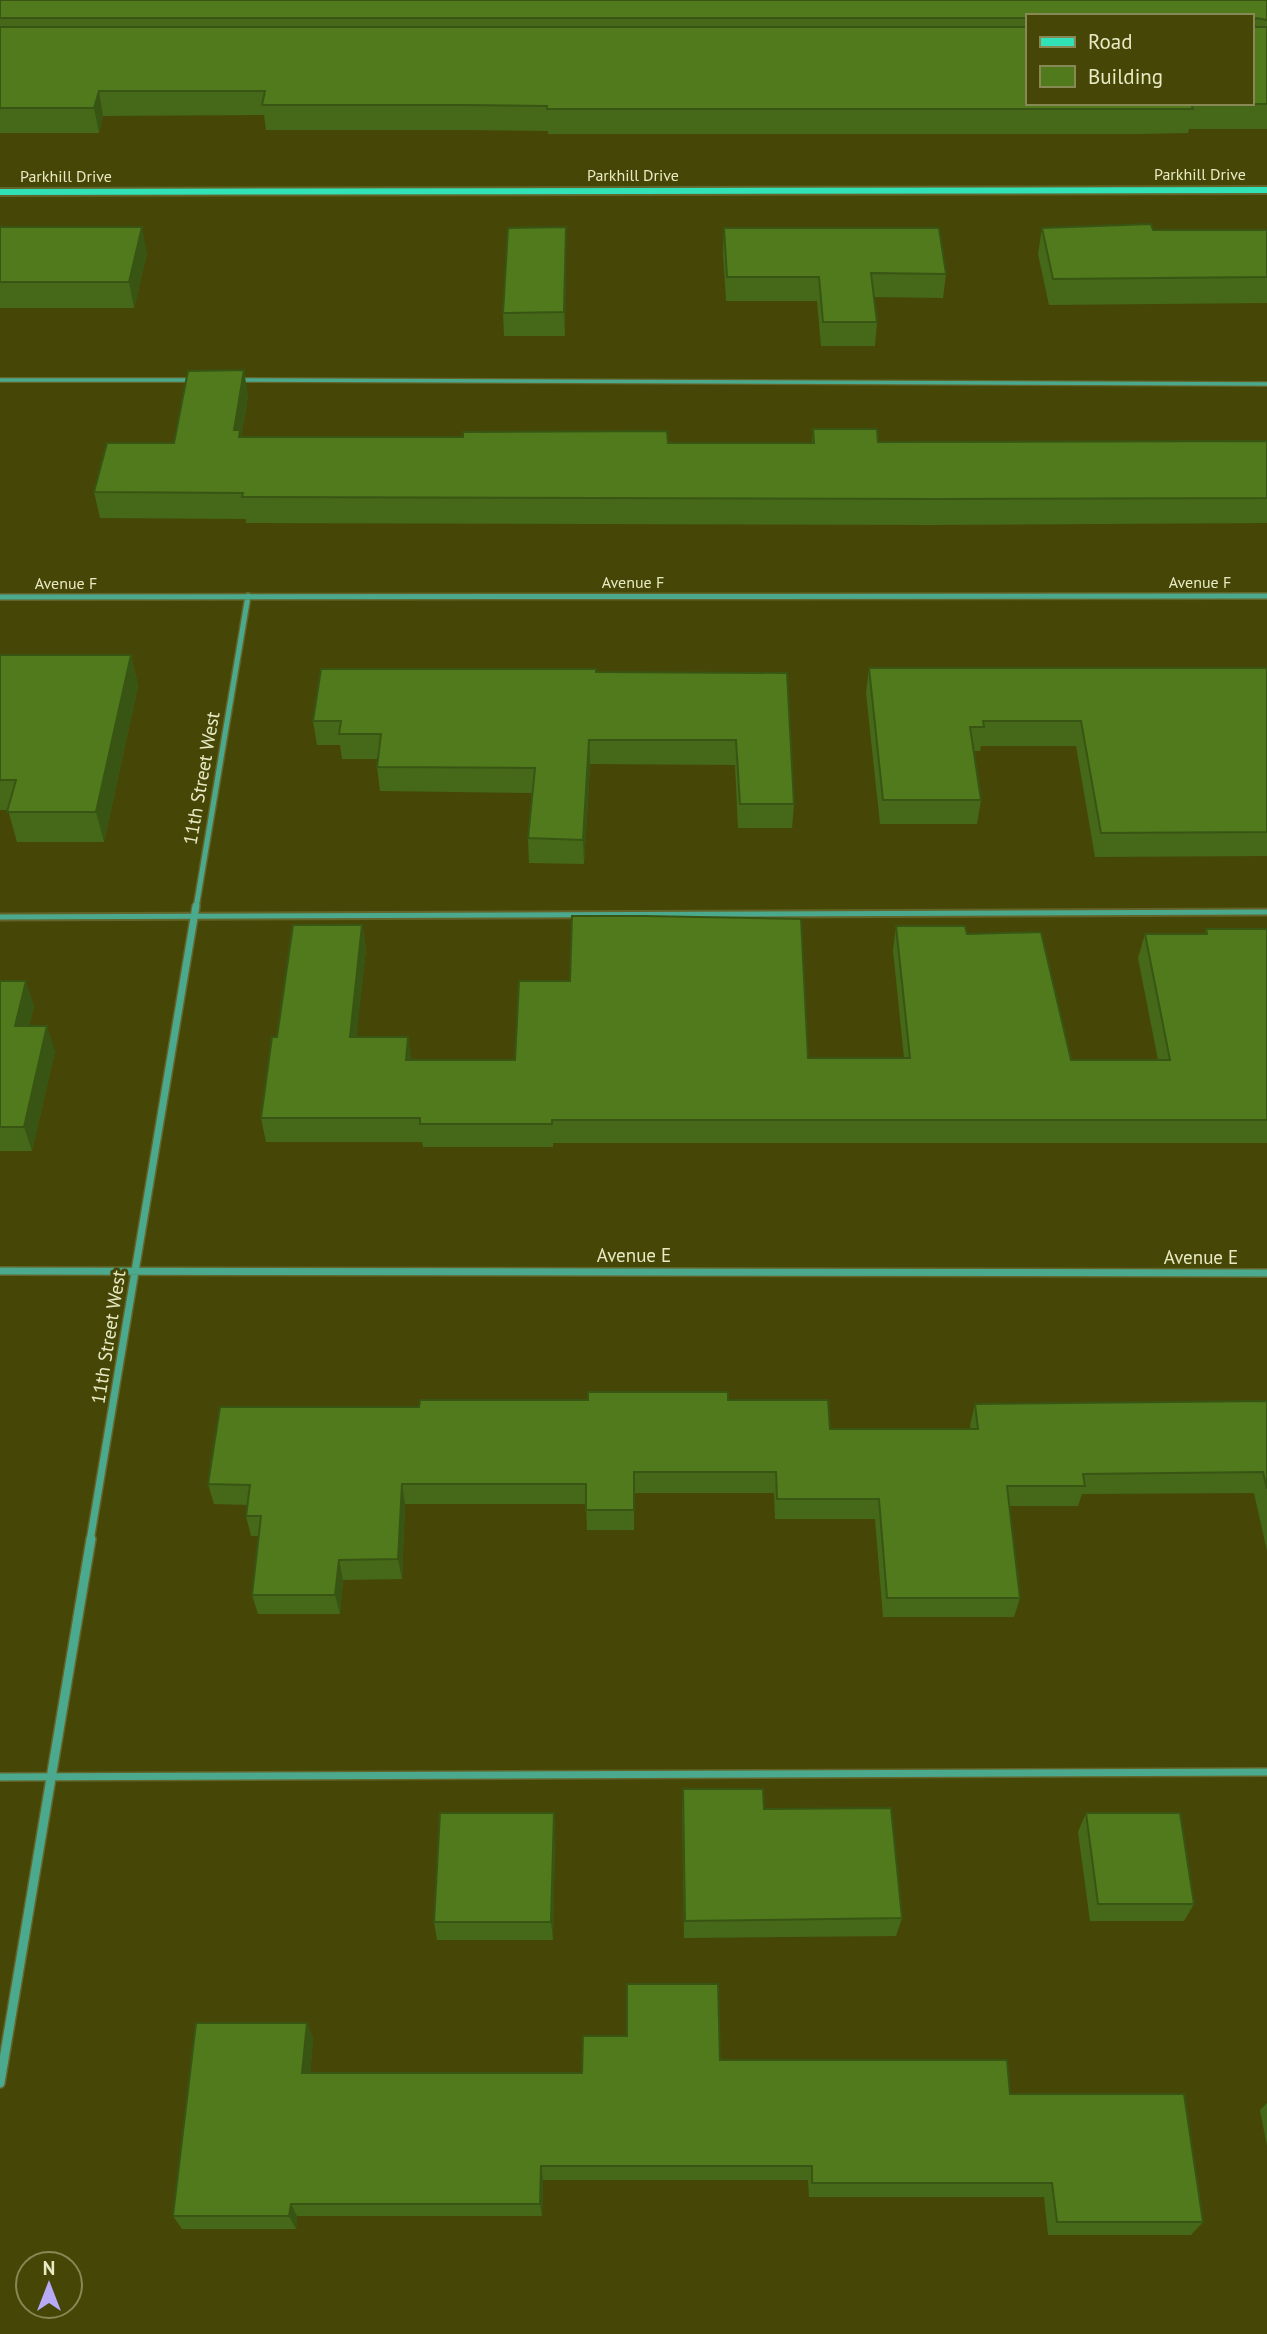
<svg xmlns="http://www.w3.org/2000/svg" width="1267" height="2334" font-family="'PT Sans',sans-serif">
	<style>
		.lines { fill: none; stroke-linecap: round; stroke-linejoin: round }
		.lane-far2-casing { stroke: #636429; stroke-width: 6 }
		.lane-far1-casing { stroke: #636429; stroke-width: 9 }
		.lane-casing { stroke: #636429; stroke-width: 10 }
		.street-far2-casing { stroke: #636429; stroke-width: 8 }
		.street-far1-casing { stroke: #636429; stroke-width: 10 }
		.street-casing { stroke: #636429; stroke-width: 12 }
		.secondary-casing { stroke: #636429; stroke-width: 4 }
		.lane-far2 { stroke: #4ba98d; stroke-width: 3.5 }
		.lane-far1 { stroke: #4ba98d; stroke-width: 5 }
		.lane { stroke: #4ba98d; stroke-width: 7 }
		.street-far2 { stroke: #4ba98d; stroke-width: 5 }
		.street-far1 { stroke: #4ba98d; stroke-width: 7 }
		.street { stroke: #4ba98d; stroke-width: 9 }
		.secondary { fill: #30e2b6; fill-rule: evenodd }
		.wall { fill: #456918; fill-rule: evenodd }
		.shaded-wall { fill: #385514 }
		.building { fill: #507a1c; stroke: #385514; stroke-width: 2 }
		.labels { text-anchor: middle; stroke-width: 6; stroke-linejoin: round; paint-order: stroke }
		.far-street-label { font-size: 16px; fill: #e8eac4; stroke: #464707 }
		.street-label { font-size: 19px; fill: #e8eac4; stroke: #464707 }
	</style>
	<rect width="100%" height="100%" fill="#464707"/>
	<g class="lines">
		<defs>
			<path id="lane-far2" d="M0,380h193
				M241,380l1026,4"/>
			<path id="lane-far1" d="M0,917l1267,-5"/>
			<path id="lane" d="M0,1777l1267,-5"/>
			<path id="street-far2" d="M0,597l1267,-1
				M196,908l52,-312"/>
			<path id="street-far1" d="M0,1271l1267,2
				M90,1541l106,-635"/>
			<path id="street" d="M0,2083l91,-544"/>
			<path id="secondary" d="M1267,187v6l-1267,2v-6z"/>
		</defs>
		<use href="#lane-far2" class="lane-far2-casing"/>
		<use href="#lane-far1" class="lane-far1-casing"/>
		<use href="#lane" class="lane-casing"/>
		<use href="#street-far2" class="street-far2-casing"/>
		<use href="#street-far1" class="street-far1-casing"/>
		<use href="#street" class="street-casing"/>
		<use href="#secondary" class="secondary-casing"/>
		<use href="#lane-far2" class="lane-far2"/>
		<use href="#lane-far1" class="lane-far1"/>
		<use href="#lane" class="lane"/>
		<use href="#street-far2" class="street-far2"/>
		<use href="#street-far1" class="street-far1"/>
		<use href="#street" class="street"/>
		<use href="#secondary" class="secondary"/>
	</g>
	<path class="wall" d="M0,0h1267v129h-78l-1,4 -50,1h-590v-3l-83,-1h-199l-2,-15 -161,1 -4,17h-99zM1027,16l224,87h-224z
		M0,227l147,26 -13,55h-134z
		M566,227l-1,109h-61l-1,-23z
		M724,228l222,46 -3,24 -69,-1 3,25 -2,24h-54l-4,-45h-91l-3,-49z
		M1042,228l111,2h114v73l-218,2 -11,-51z
		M248,396l-7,41 427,6h144l1,-14 65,13 389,-1v82l-336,2 -685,-2v-4l-146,-1 -6,-26 80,-49z
		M0,655h131l7,31 -34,156h-87l-9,-32h-8z
		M869,668h398v188l-172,1 -19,-111h-95l-1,5h-6l7,49 -4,24h-97l-14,-131z
		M596,672l191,1 7,131 -2,24h-54l-3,-63 -145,-1 -6,100 -55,-1 -1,-25 4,-45 -152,-2 -3,-24 1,-8h-36l-2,-14h-23l-4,-24z
		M362,925l4,24 -10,88h52l3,23 493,-2 -11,-108 3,-24 71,8 104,126h87l-20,-102 7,-24h60l1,-5h61v214h-714v4h-130l-1,-5h-156l-5,-24 16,-81z
		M0,981l34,25 -5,20 26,25 -23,100h-32z
		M728,1400l102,29h141l-1,-4 5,-21 292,-3v150l-13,-58 -172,1 -4,12h-69l11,92 -6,19h-131l-8,-98h-100l-1,-26h-140v37h-47l-1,-26h-181l-3,75 -59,1 -3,34h-82l-6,-19 7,-59h-8l-5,-20 1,-11 -33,-1 -6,-20 211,-77z
		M683,1789l81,20 138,109 -6,18 -212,2 -2,-130z
		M554,1813l1,19 -2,108h-116l-3,-18z
		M1086,1813l108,91 -10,17h-94l-12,-89z
		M307,2023l6,16 -3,34h272l138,-13 290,34 193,128 -12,13h-143l-4,-38h-235l-1,-17h-265l-1,36h-245l-1,13h-114l-9,-13z
		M1267,2103v43l-7,-36z"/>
	<path class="shaded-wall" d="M99,91l4,25 -4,17 -5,-25z
		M142,227l5,26 -13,55 -5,-26z
		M566,227v24l-1,85 -1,-24z
		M244,370l4,26 -7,41 3,19 -10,-26z
		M131,655l7,31 -34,156 -8,-30z
		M589,740l1,24 -6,100 -1,-24z
		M362,925l4,24 -12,112 -4,-24z
		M26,981l8,25 -11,45 -8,-25z
		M47,1026l8,25 -23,100 -8,-24z
		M408,1037l3,24 -5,-1z
		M402,1484l3,20 -3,75 -4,-20z
		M339,1560l4,20 -3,34 -5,-19z
		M554,1813l1,19 -2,108 -2,-18z
		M307,2023l6,16 -4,50 -7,-16z
		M541,2166l2,14 -1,36 -2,-12z
		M291,2204l6,12 -1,13 -7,-13z"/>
	<path class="building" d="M0,0h1267v20l-11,-2 -4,5 4,4h11v77h-76l2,5h-646v-3l-83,-1h-202l3,-14h-166l-5,17h-94v-81h1027v76h224v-87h-224v2h-1027z
		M1151,224l2,6h114v47l-214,2 -11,-51z
		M0,227h142l-13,55h-129z
		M566,227l-2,85 -61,1 5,-85z
		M724,228h215l7,46 -75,-1 6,49h-54l-4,-45h-92z
		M244,370l-10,60h6l-1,7h224v-5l204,-1 1,12h146l-1,-14h64l1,13 389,-1v57l-332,1 -693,-2 1,-4 -149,-1 13,-49h67l14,-72z
		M0,655h131l-35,157h-89l9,-32h-16z
		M869,668h398v164l-166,1 -20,-112h-98l1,6h-14l11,73h-98z
		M321,669h275v3l191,1 7,131h-54l-4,-64h-147l-6,100 -55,-2 7,-70 -158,-1 4,-33h-42l2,-13h-28z
		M572,916h72l157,3 7,139h102l-14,-132h69l2,8 74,-2 30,128h99l-25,-126h62l-1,-5h61v191h-715v4h-132v-6h-159l11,-81h5l16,-112h69l-12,112h58l-2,23h109l4,-79h51z
		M0,981h26l-11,45h32l-23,101h-24z
		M588,1392h140v8h100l2,29h148l-3,-25 292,-3v88l-4,-17 -180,2 2,12h-78l13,112h-133l-8,-99h-102l-1,-27h-142v38h-48v-26h-184l-4,75 -59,1 -4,35h-83l9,-79h-15l4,-31 -42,-1 12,-77h199l1,-7h168z
		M683,1789h80l1,20 127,-1 11,110 -217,3z
		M440,1813h114l-3,109h-117z
		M1086,1813h94l14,91h-96z
		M627,1984h91l2,76h287l3,34h174l19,128h-146l-5,-39h-240v-17h-271l-1,38h-249l-2,12h-116l23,-193h111l-5,50h280l1,-37h44z"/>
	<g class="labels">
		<g class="far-street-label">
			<text x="1200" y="180">Parkhill Drive</text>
			<text x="633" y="181">Parkhill Drive</text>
			<text x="66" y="182">Parkhill Drive</text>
			<text x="633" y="588">Avenue F</text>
			<text x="1200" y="588">Avenue F</text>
			<text x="66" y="589">Avenue F</text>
		</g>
		<g class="street-label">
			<text transform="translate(201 778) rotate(-80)" y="7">11th Street West</text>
			<text x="634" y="1262">Avenue E</text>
			<text x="1201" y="1264">Avenue E</text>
			<text transform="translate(108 1337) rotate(-81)" y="7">11th Street West</text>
		</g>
	</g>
	<rect x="1026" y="14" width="228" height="91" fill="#464707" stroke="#878853" stroke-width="2"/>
	<rect x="1040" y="37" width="35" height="10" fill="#30e2b6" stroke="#878853" stroke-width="2"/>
	<text x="1088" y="49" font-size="21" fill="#e8eac4">Road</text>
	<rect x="1040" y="66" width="35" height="21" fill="#507a1c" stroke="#878853" stroke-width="2"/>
	<text x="1088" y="84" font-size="21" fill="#e8eac4">Building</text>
	<g transform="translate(49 2285)"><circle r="33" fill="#464707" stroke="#878853" stroke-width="2"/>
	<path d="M0-5L12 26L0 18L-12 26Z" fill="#b7abf8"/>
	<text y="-10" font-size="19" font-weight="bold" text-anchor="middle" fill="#e8eac4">N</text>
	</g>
</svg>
